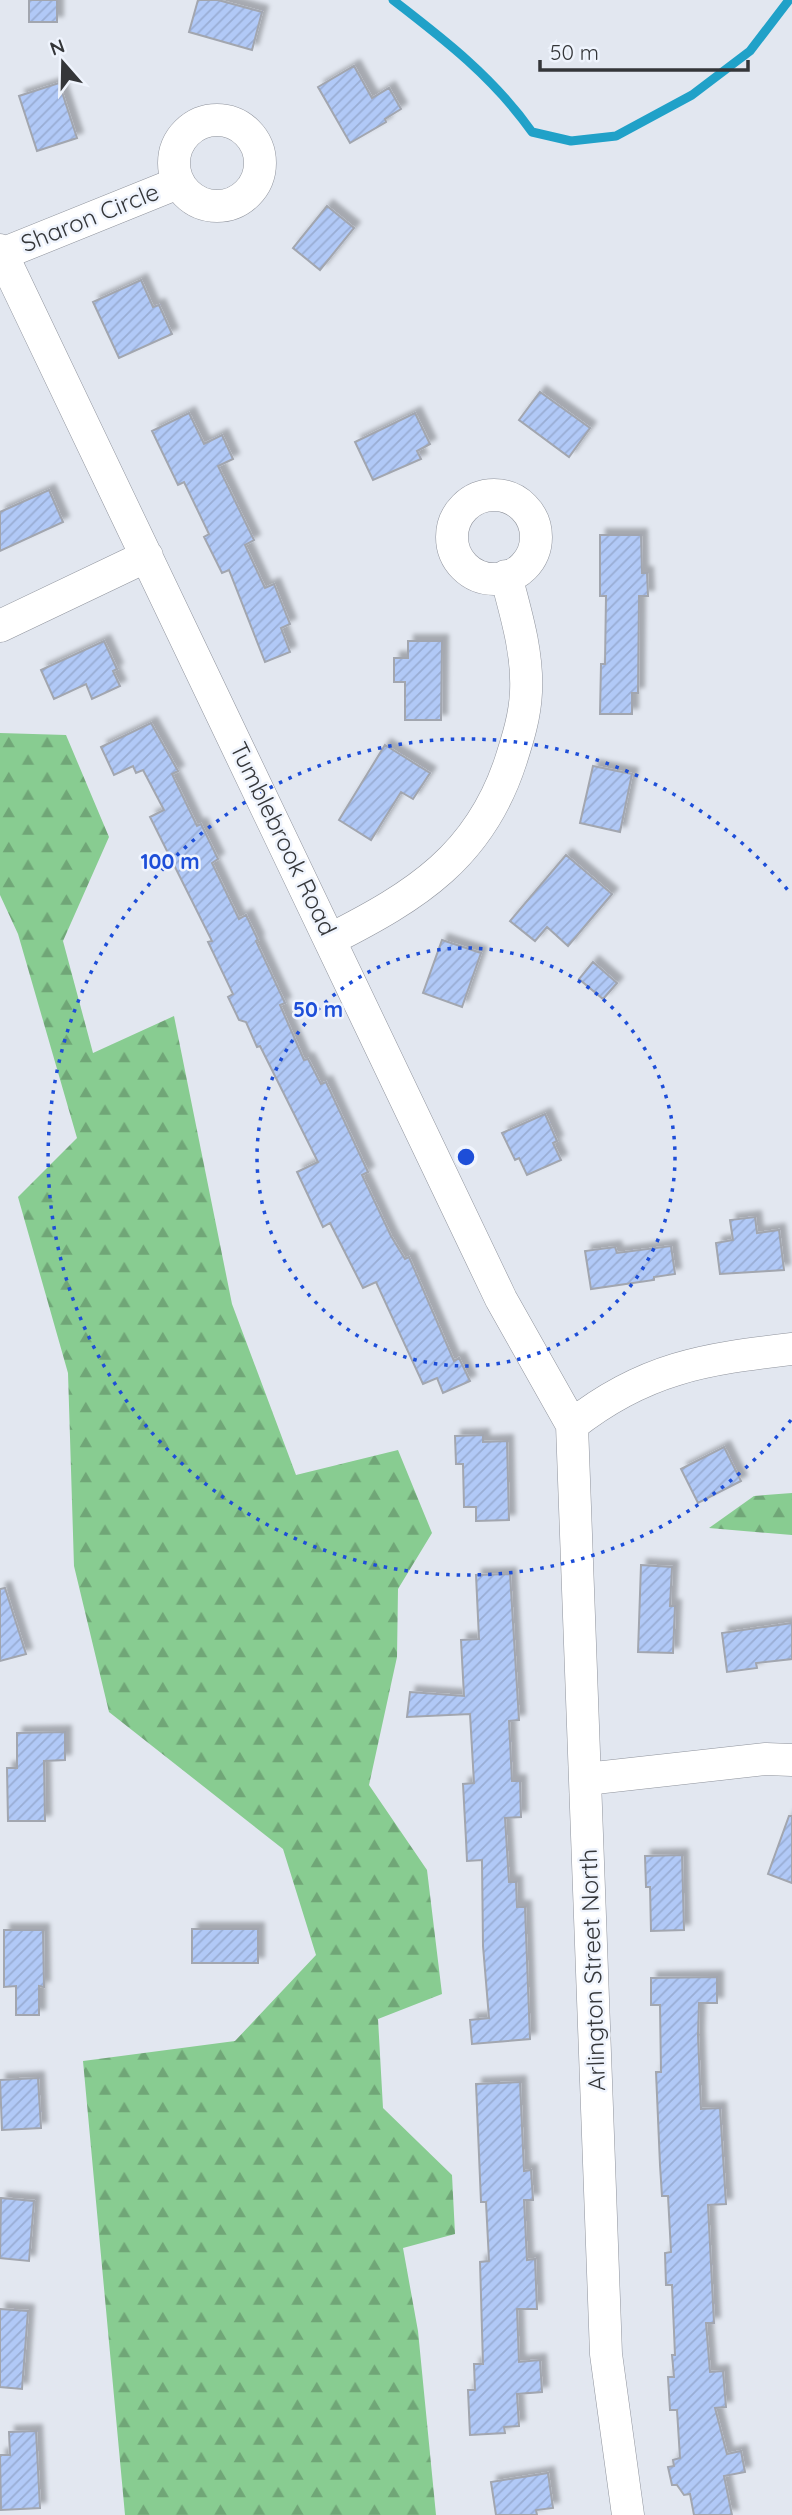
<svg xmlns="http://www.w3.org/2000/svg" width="792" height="2515" font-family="Quicksand,sans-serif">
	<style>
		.forest { fill: url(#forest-firs) }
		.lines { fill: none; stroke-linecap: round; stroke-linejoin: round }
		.stream { stroke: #20a1c8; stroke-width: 9 }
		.building { fill: url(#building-hatch); stroke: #a2a6af; stroke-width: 2; filter: url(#shadow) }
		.street-casing { stroke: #8f939c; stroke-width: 33 }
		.street { stroke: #fff; stroke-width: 32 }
		.ring { fill: none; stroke: #1d4ed8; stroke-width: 3.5; stroke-dasharray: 3.5 7 }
		.labels { text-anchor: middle; stroke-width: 5; stroke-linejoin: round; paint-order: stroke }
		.street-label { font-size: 24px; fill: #343639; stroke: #eff4fd }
		.centre { fill: #1d4ed8; stroke: #eff4fd; stroke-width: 3.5 }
		.ring-label { font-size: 21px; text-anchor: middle; font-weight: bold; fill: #1d4ed8; stroke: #eff4fd; stroke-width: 5; stroke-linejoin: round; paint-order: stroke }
	</style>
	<defs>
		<pattern id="forest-firs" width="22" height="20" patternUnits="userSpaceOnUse" patternTransform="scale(1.75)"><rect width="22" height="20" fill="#88cc91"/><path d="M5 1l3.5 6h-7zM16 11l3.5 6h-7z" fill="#70a677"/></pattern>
		<pattern id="building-hatch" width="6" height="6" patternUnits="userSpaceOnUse" patternTransform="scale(1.75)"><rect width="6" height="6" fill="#b1c9f7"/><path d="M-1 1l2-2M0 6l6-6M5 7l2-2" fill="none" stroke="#99add4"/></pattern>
		<filter id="shadow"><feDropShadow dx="6" dy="-6" stdDeviation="2" flood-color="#0004"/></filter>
	</defs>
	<rect width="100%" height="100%" fill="#e2e7f0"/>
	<path class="forest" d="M0,733l66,2 43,102 -46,104 30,112 81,-37 58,288 64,171 102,-25 34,83 -34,56 -1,68 -28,128 58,85 15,124 -64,25 5,89 69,67 3,59 -52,14 15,83 18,184h-311l-42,-454 152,-20 81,-86 -33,-106 -174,-137 -35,-146 -6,-193 -50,-176 59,-59 -59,-204 -18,-39z
		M792,1493v42l-83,-7 45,-32z"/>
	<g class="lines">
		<path class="stream" d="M393,0c52,40 101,78 139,132l39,9 45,-5 76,-41 58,-44 39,-51"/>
	</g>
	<path class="building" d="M29,0h28v22h-28z
		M198,0h20l44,12 -10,38 -63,-18z
		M354,66l18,32 17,-10 12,21 -16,10 1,3 -36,21 -32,-56z
		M59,83l18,55 -40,13 -18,-55z
		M327,206l27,22 -34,42 -27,-22z
		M141,280l12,27 6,-2 13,29 -53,24 -26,-56z
		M540,392l50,36 -21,29 -50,-37z
		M189,413l15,31 18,-9 11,24 -15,7 36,74 -9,5 20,43 9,-4 16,40 -9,4 9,24 -25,10 -36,-92 -7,3 -18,-36 5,-3 -25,-52 -6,3 -26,-54z
		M415,413l15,31 -13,7 4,8 -48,21 -18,-38z
		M49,490l14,32 -63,29v-39z
		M600,535h41l1,38h5l1,23h-9l-1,97h-6v21h-32l1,-50h4l1,-68h-6z
		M104,641l13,28 -4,2 7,15 -28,13 -6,-15 -32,15 -13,-29z
		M408,641h34l-1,79h-36v-38h-11v-24h14z
		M151,723l27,48 -6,3 25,52 4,-2 17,35 -6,4 27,56 7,-4 12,25 -2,1 29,62 -5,2 24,55 4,-1 13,25 5,-2 42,90 -6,3 29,61 14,23 4,-2 45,104 5,-3 11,23 -27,12 -6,-15 -14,6 -47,-102 -13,6 -33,-65 -7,4 -26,-55 21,-10 -58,-116 -3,1 -11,-25 -7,-2 -11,-23 5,-3 -25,-52 4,-1 -62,-124 14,-7 -21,-40 -7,3 -3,-7 -19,9 -13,-28z
		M385,745l45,28 -17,26 -12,-7 -30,48 -32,-20z
		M593,766l39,8 -12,58 -40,-9z
		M566,855l46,39 -44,52 -21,-19 -12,14 -25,-20z
		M442,940l39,13 -19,54 -39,-14z
		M593,962l24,21 -14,16 -24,-20z
		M545,1114l12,27 -4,2 8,17 -34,15 -8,-17 -4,2 -13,-27z
		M755,1217l2,16 22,-3 5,40 -64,4 -4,-31 17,-3 -3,-20z
		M671,1246l4,28 -21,3v3l-63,9 -6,-38 30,-4 2,6z
		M483,1435v7l24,-1 2,79 -33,1v-14h-12l-1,-43h-7l-1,-28z
		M724,1447l17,34 -43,22 -17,-34z
		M641,1565l31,2 -2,39h5l-2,47 -35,-1z
		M510,1574l9,146 -10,1 3,60h8l1,36 -16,1 4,64h7l1,25h8l5,132 -58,5 -2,-24 19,-2 -6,-72 -1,-86 -15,1 -1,-21 -3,-56 11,-1 -4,-69 -63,3 3,-25 54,4 -3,-56 18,-1 -3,-64z
		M5,1588l21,66 -26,7v-72z
		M792,1623v36l-36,4 1,5 -30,4 -5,-39z
		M65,1732v28l-21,1 1,60h-37l-1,-53h10v-35z
		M789,1816h3v67l-24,-9z
		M682,1855l2,75 -33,1 -1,-44h-4l-1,-31z
		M192,1929h66v34h-66z
		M4,1930h39l1,57 -5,-1v29h-23v-29l-12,1z
		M717,1977v26h-18l-1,32 3,74 19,-1 6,96 -18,1 6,118h-8l4,49 13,-1 3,36 -11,1 12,46 14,-3 4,21 -21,4 8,39h-38l-4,-21 -6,1 -7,-10h-5l-4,-18 6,-1 -1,-6 7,-2 -3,-48h-7l-2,-33h6l-2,-22h3l-3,-70h-6l-1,-32 6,-1 -3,-56h-6l-2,-31 -4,-93h5l-1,-67h-9v-27z
		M38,2078l3,50 -39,2 -2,-50z
		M520,2082l4,89 7,-1 2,30h-9l3,60 8,-1 2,50h-20l2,53 21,-2 2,32 -25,2 2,32 -15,1 1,6 -35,2 -2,-45h7l-1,-26h9l-3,-102 9,-1 -3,-59h-5l-5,-118z
		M1,2198l33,3 -5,60 -29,-3z
		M0,2309l28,2 -6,78 -22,-2z
		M36,2431l4,77 -39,2 -1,-55h10l-1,-23z
		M548,2473l5,35 -17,2 1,5h-41l-5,-33z"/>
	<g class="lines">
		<defs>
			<path id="street" d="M174 163a43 43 0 1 1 86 0a43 43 0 1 1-86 0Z
				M0,250l501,1049 71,126 34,929 22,161
				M2,254l176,-71
				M452 537a42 42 0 1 1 84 0a42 42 0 1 1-84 0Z
				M0,626l147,-70
				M331,939c85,-43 149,-83 180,-179 7,-22 14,-44 15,-68 2,-39 -10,-78 -20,-116
				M572,1425c72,-57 133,-66 220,-76
				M586,1779l180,-20 26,1"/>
		</defs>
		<use href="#street" class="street-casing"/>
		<use href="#street" class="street"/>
	</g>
	<g class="ring">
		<circle cx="466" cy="1157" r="209"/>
		<path d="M791 1420A418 418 0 1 1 791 894"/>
	</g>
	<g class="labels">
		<g class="street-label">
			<text transform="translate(90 218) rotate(-22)" y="8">Sharon Circle</text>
			<text transform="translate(283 839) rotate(64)" y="8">Tumblebrook Road</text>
			<text transform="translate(593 1970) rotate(-92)" y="8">Arlington Street North</text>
		</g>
	</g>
	<circle cx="466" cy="1157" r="10" class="centre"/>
	<g class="ring-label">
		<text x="170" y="869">100 m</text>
		<text x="318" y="1017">50 m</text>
	</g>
	<g transform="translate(63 63) rotate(340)" stroke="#eff4fd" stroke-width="5" paint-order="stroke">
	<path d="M0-5L12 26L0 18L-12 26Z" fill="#343639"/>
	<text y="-10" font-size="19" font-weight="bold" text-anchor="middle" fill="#343639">N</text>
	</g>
	<path d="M540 60v10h208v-10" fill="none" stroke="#343639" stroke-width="3.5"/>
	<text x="550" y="60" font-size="21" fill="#343639" stroke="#eff4fd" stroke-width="5" paint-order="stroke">50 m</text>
</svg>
